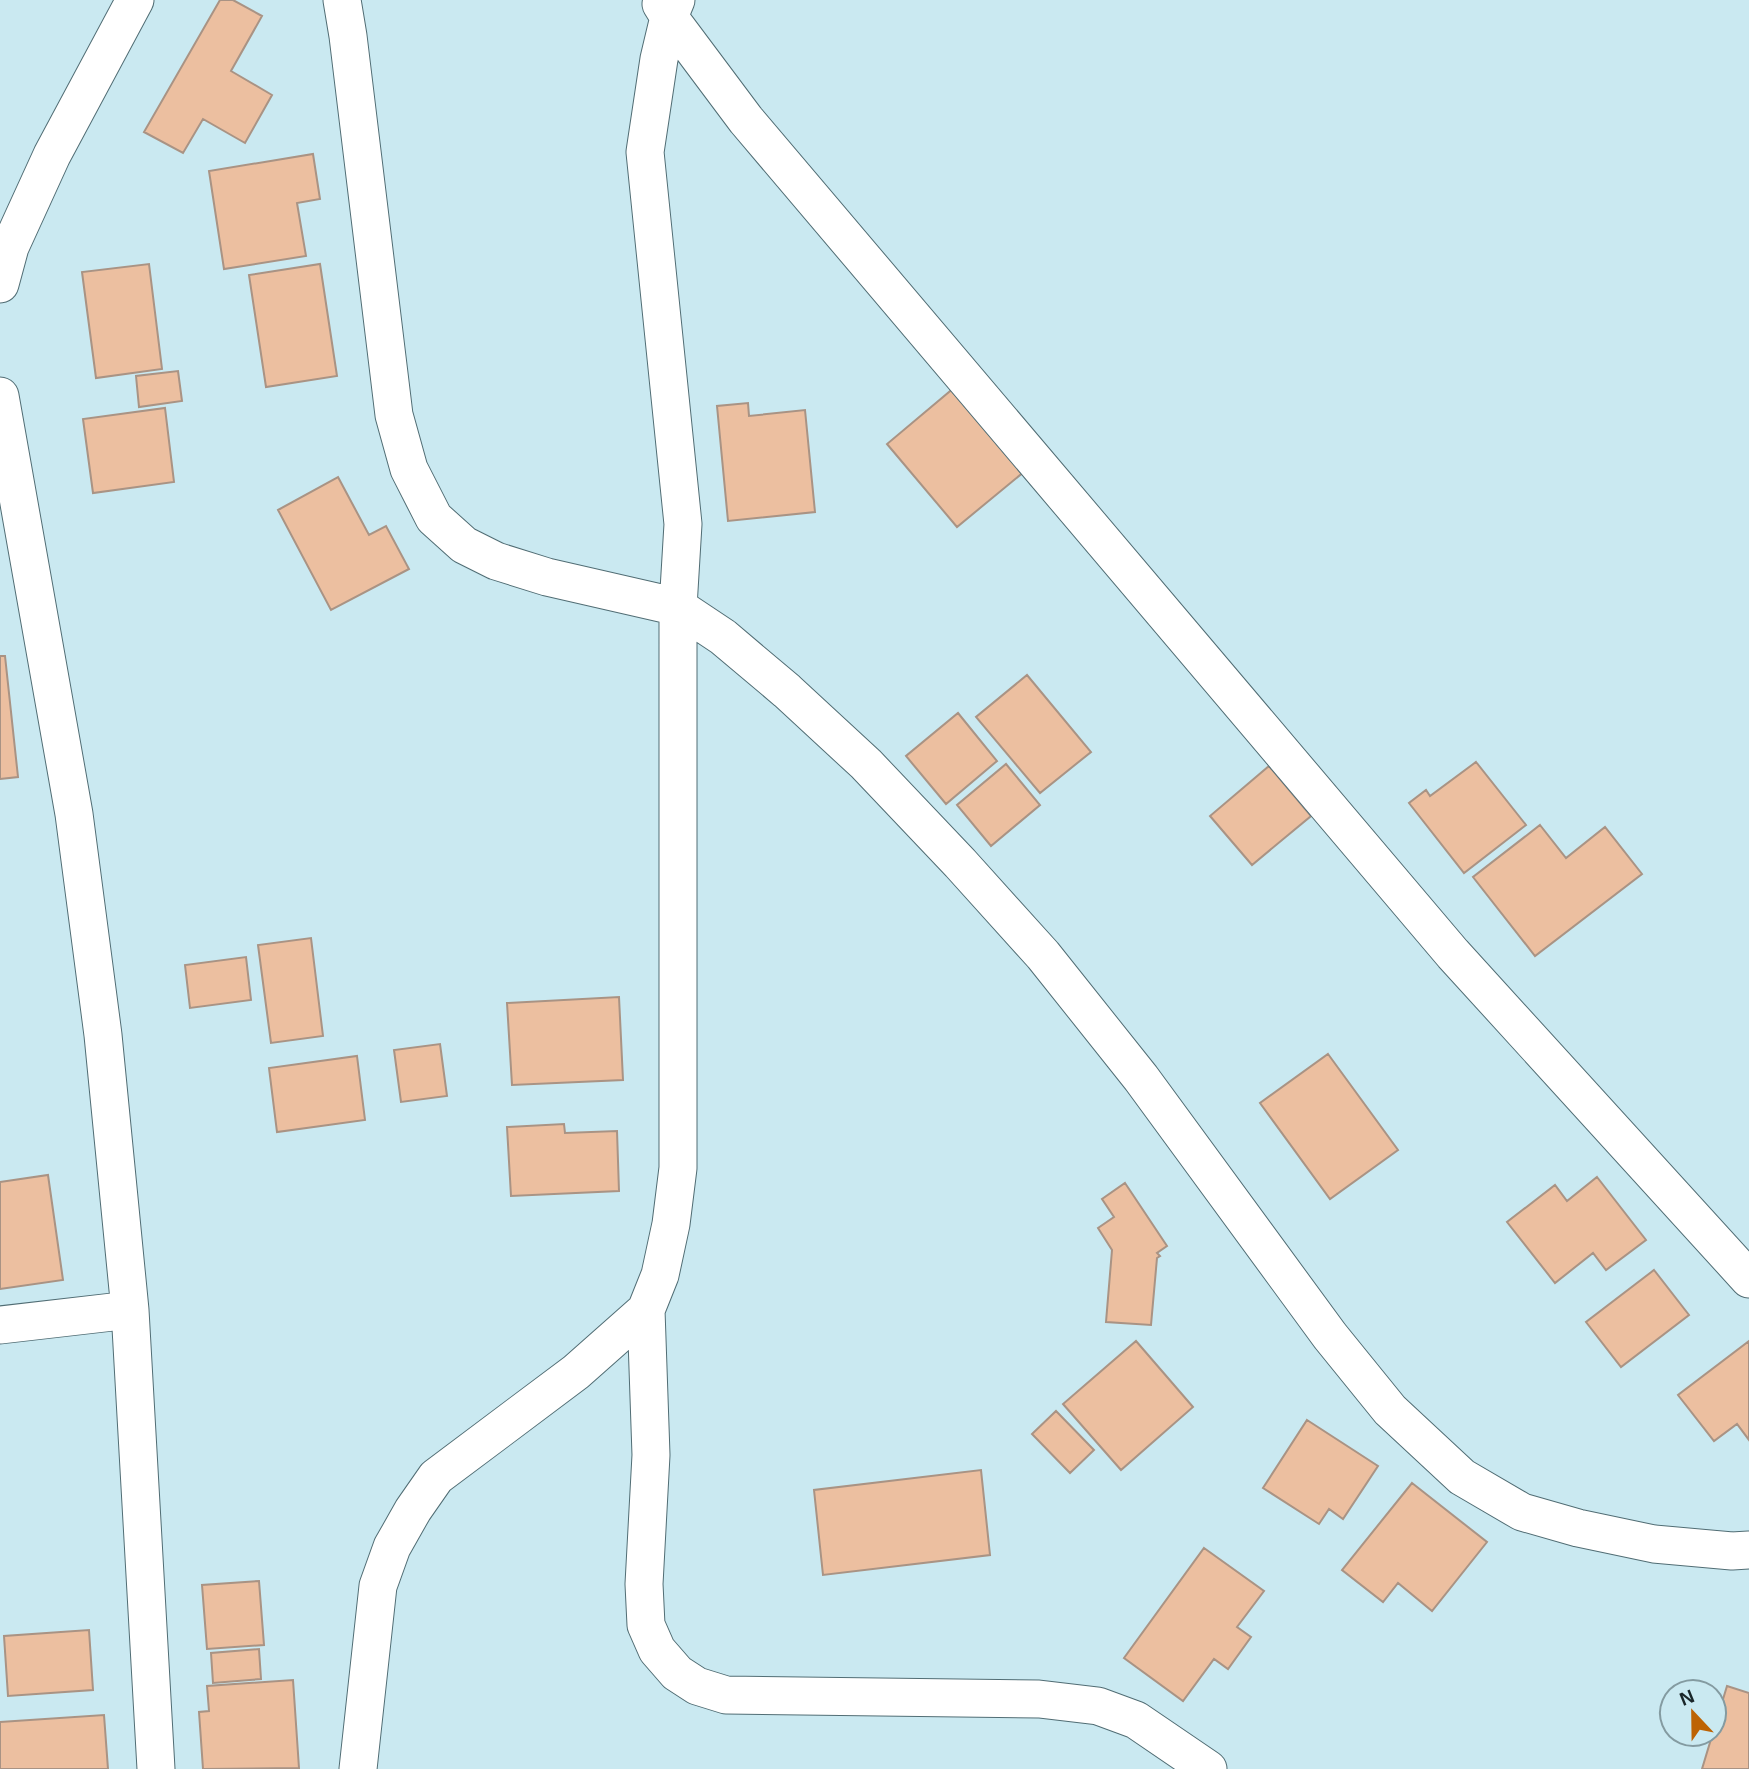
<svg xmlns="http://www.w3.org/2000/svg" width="1749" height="1769" font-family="Arial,sans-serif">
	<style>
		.building { fill: #ecbfa0; stroke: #a99384; stroke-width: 2 }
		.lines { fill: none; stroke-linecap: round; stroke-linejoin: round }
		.minor-casing { stroke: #516d74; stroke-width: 39 }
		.minor { stroke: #fff; stroke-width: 37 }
	</style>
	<rect width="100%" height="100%" fill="#cae9f1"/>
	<path class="building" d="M220,0h13l29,16 -31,55 41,24 -27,48 -42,-24 -20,34 -39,-21z
		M313,154l7,45 -23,4 9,53 -82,13 -15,-98z
		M149,264l13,105 -66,9 -14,-106z
		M320,264l17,112 -71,11 -17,-112z
		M178,371l4,30 -43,6 -3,-31z
		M955,387l70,84 -68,56 -70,-83z
		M748,403l1,13 56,-6 10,102 -87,9 -11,-115z
		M165,408l9,74 -81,11 -10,-74z
		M338,477l31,58 17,-9 23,43 -78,41 -53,-100z
		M0,656h5l13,121 -18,2z
		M1027,675l64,77 -51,41 -64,-76z
		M958,713l39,48 -51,43 -40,-48z
		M1476,762l50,63 -62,48 -55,-70 17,-13 4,6z
		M1006,764l34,41 -49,41 -34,-41z
		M1269,766l42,50 -59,49 -42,-49z
		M1540,825l26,33 39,-31 37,47 -107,82 -62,-79z
		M311,938l12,98 -52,7 -13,-98z
		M246,957l5,43 -61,8 -5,-43z
		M619,997l4,83 -111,5 -5,-82z
		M440,1044l7,52 -46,6 -7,-52z
		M1328,1054l70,96 -68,49 -70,-96z
		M357,1056l8,64 -88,12 -8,-64z
		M564,1124l1,9 52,-2 2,60 -108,5 -4,-69z
		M48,1175l15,105 -63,9v-107z
		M1597,1177l49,63 -40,30 -13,-17 -38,30 -48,-61 48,-37 12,16z
		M1125,1183l42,63 -10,7 3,3 -3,2 -6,67 -45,-3 6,-72 -14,-22 16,-11 -12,-18z
		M1654,1270l35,45 -68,52 -35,-45z
		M1136,1341l57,66 -72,63 -58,-66z
		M1749,1341v99l-12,-16 -23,17 -36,-46z
		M1056,1411l38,39 -24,23 -38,-39z
		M1307,1420l71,46 -35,53 -14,-10 -10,15 -56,-36z
		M981,1470l9,85 -167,20 -9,-85z
		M1412,1483l75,59 -55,69 -34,-28 -15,19 -41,-32z
		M1204,1548l60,43 -27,36 14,10 -23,32 -14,-10 -31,42 -59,-43z
		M259,1581l5,64 -57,4 -5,-64z
		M89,1630l4,60 -85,6 -4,-60z
		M259,1649l2,30 -48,4 -2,-30z
		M293,1680l6,88 -96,1 -4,-57 10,-1 -2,-25z
		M1727,1686l22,7v76h-47z
		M104,1715l4,54h-108v-47z"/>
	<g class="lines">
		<defs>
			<path id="minor" d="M342,0l6,36 46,379 15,54 25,49 30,27 32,16 51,16 131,30 45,30 64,54 79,73 94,99 83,92 98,123 189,258 60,74 72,67 60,35 56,16 76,16 78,7 17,-1
				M676,0l-7,17 -10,42 -14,93 38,372 -5,83v561l-7,56 -11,51 -14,35 5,145 -7,129 2,41 11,25 20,23 20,13 29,9 313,4 59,7 38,14 72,49
				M661,4l8,13 77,103 707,834 296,325
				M0,284l10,-37 42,-92 83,-155
				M0,396l74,418 29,221 27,275 26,459
				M0,1325l130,-15
				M358,1769l20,-183 14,-39 21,-37 23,-33 140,-105 70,-62"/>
		</defs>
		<use href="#minor" class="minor-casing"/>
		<use href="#minor" class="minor"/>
	</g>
	<g transform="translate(1693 1713) rotate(338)"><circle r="33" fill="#cae9f1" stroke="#849ba1" stroke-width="2"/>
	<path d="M0-5L12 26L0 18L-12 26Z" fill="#bd6304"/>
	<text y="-10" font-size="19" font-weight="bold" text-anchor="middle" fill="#1a2629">N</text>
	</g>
</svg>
